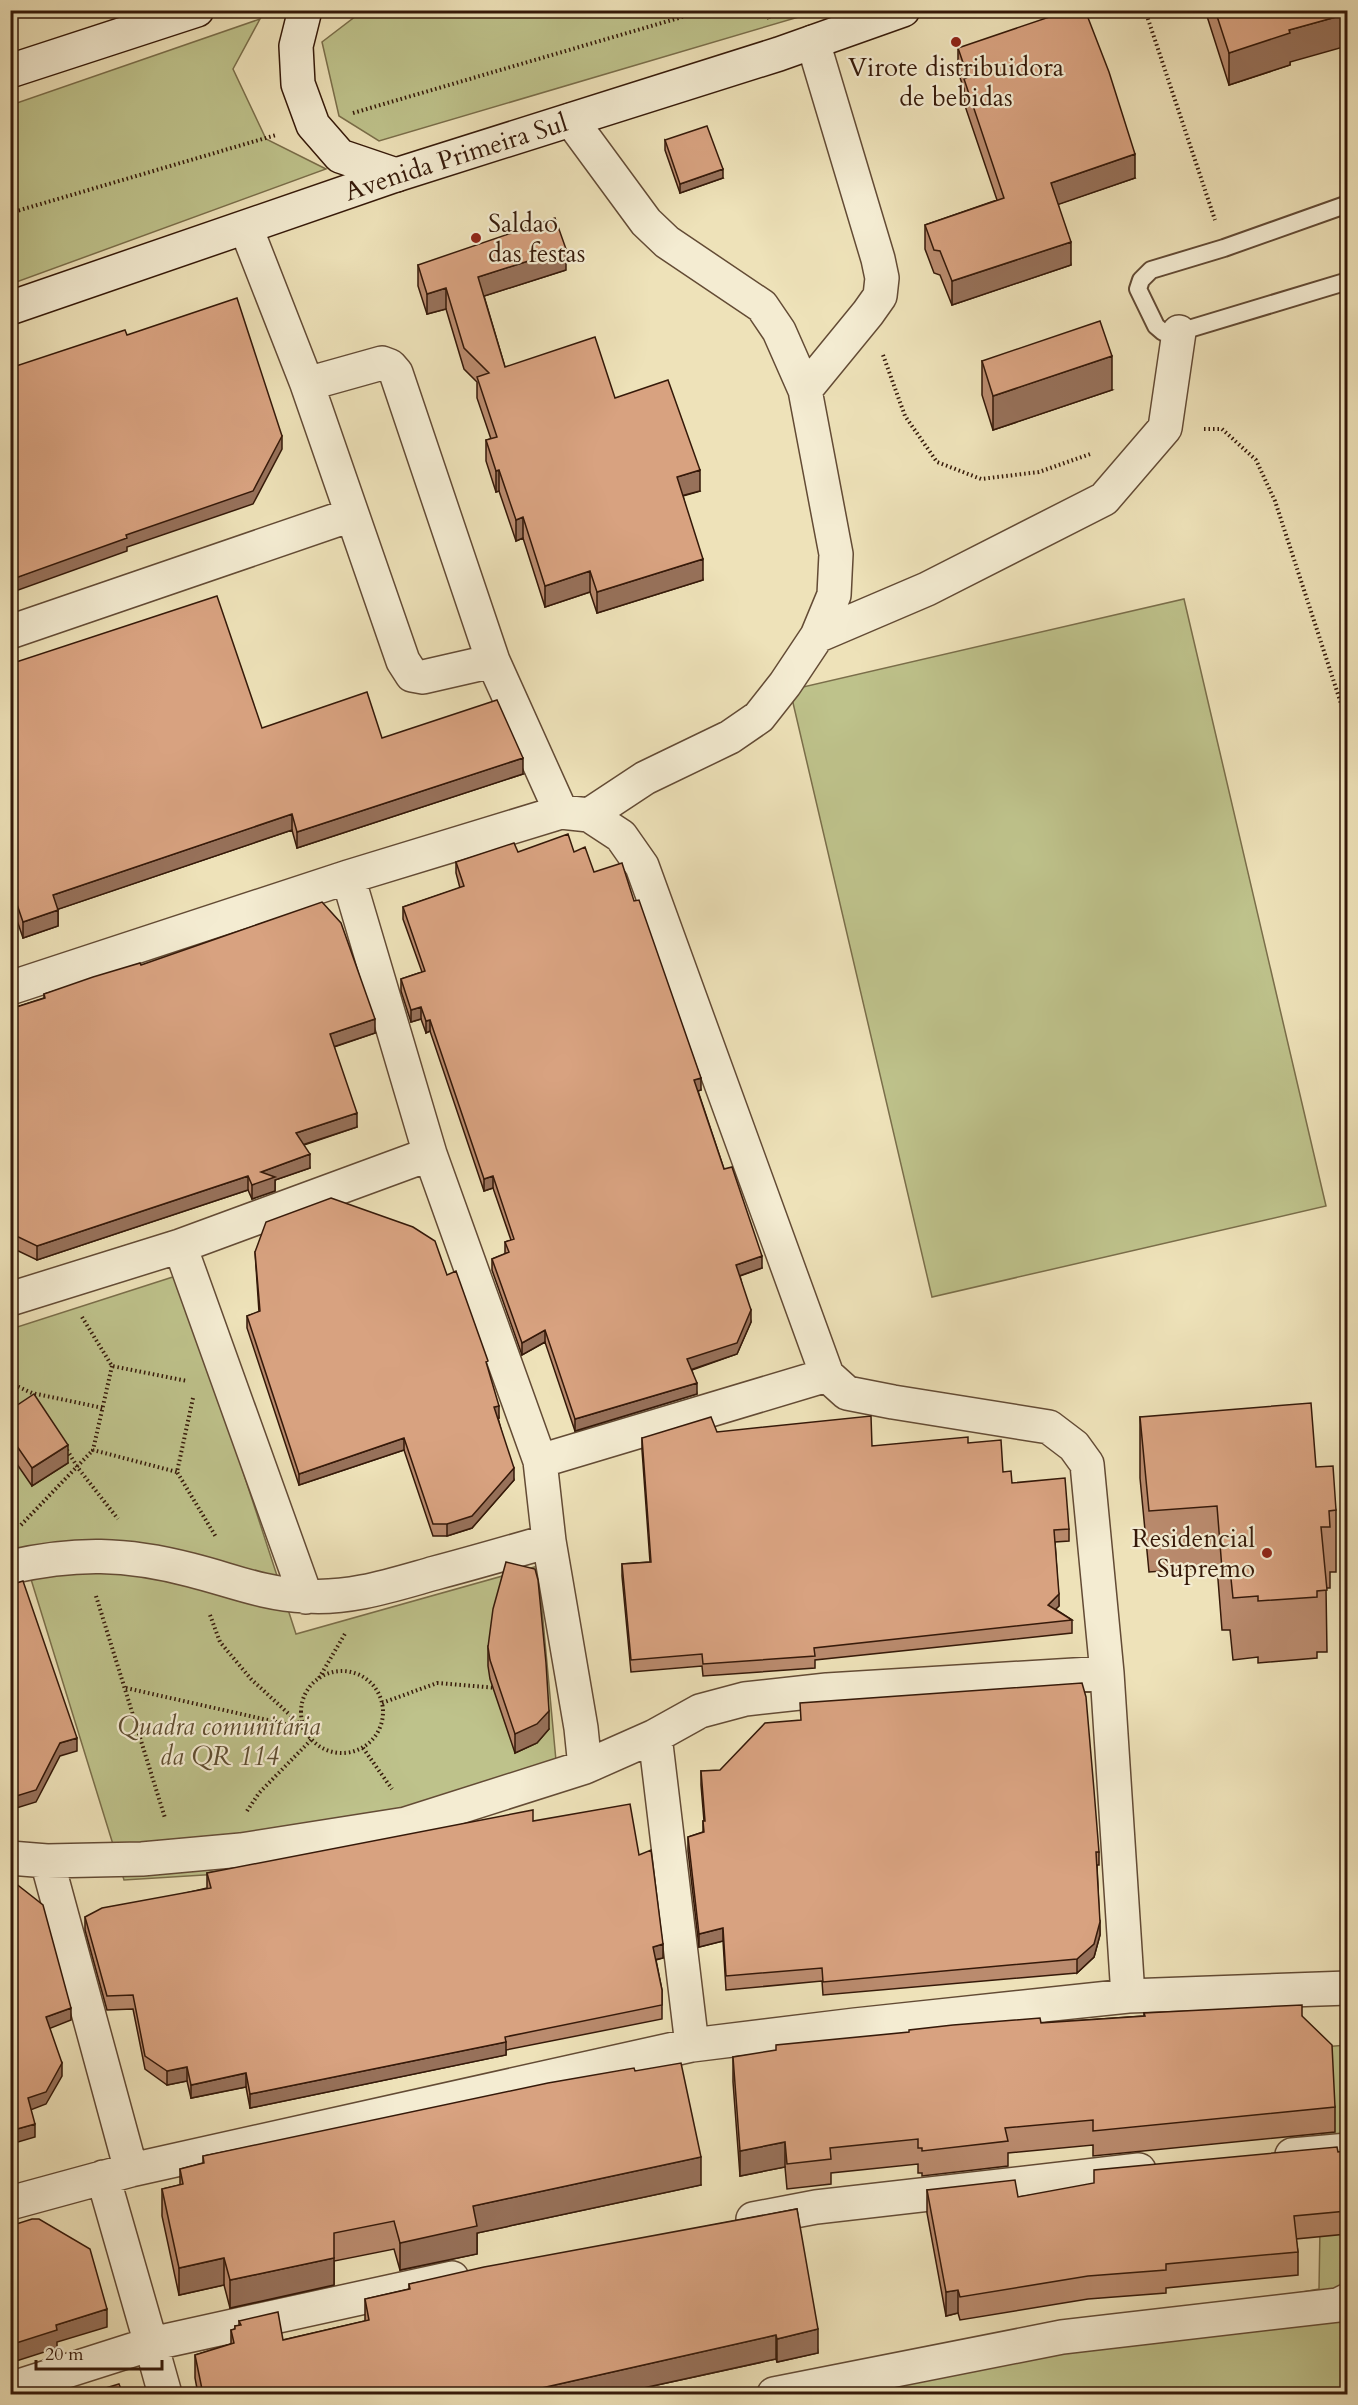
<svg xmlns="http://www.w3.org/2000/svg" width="1358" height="2405" font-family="Cardo,serif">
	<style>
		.green { fill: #bec28b; stroke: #7a6e4a; stroke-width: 1.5 }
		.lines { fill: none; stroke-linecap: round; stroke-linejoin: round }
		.service-casing { stroke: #634b35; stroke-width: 20 }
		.minor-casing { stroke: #634b35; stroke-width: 36 }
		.secondary-casing { stroke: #351909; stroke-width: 36 }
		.path { stroke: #351909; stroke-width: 4; stroke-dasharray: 1.5 3; stroke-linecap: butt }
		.service { stroke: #f4ecd2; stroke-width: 16 }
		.minor { stroke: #f4ecd2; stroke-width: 33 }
		.secondary { stroke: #f4ecd2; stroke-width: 33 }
		.wall { fill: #ba8b6e; stroke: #351909; stroke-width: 1.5 }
		.shaded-wall { fill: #97715a; stroke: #351909; stroke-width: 1.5 }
		.building { fill: #d8a280; stroke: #351909; stroke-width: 1.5 }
		.poi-dot { fill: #8f2418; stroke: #f4ecd2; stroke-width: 2 }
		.labels { text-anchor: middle; stroke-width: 4.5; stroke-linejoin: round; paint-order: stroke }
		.poi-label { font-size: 26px; fill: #351909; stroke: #f4ecd2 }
		.street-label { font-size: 26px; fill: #351909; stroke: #f4ecd2 }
		.park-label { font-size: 26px; font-style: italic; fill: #5e4c30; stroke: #f4ecd2 }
	</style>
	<rect width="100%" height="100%" fill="#eee2b9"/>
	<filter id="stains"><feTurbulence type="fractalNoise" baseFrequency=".00333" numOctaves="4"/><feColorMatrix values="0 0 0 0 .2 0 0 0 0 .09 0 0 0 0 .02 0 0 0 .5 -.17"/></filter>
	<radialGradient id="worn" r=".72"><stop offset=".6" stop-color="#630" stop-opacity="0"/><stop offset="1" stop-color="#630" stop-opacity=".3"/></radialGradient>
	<path class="green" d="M366,11v-1l453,1 -440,130 -40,-25 -17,-74 38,-29z
		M260,19l-27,50 33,70 60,30 -315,115v-179z
		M1184,599l142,607 -394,91 -142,-607z
		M179,1275l117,359 242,-68 21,227 -323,80 -112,7 -94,-304h-19v-247z
		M1347,2045v349h-601l573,-105 4,-242z"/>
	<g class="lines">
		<defs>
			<path id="service" d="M1348,204l-124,44 -73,22 -10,10 -3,9 18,37 7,6h16l169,-51"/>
			<path id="minor" d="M571,120l75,102 21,20 95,64 17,25 26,59 31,164 -2,41 -17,41 -32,48 -26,33 -29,20 -85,41 -56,37
				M246,228l61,156
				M382,363l8,3 6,7 97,288 -70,16 -11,-2 -9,-14 -96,-277z
				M805,390l63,-77 12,-17 2,-18 -4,-19 -65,-217
				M10,632l341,-117
				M817,636l110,-47 177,-90 61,-71 14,-96
				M493,661l68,151
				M10,988l338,-111 213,-65 28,3 32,21 21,30 185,509 20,18 46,9 156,25 25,19 13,18 20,209 21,323
				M430,1154l110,307 9,80 32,187 4,39
				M180,1246l126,351
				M10,1299l170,-53 250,-92 -82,-277
				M540,1461l287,-86
				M10,1567c66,-15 116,-14 181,3 40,10 72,24 115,26 45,3 86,-11 129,-23 38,-10 76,-21 114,-32
				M655,1736l37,309
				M10,1858l37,3 95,-2 99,-9 165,-26 179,-57 70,-31 45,-25 45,-12 82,-9 280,-17
				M47,1861l84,309
				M1292,2155l56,-5
				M103,2177l48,167 301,-66
				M10,2203l121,-33 561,-125 163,-20 273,-29 220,-8
				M753,2219l63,-12 323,-37
				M10,2389l141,-45 14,50
				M774,2394l288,-57 276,-32 10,-5"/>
			<g id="secondary">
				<path d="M305,10l-9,36 2,38 15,41 27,31 56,19"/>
				<path d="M10,71l187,-61"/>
				<path id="s1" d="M10,308l386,-133 383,-121 124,-44"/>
			</g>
		</defs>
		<use href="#service" class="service-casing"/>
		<use href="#minor" class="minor-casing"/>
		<use href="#secondary" class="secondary-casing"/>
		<path class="path" d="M766,10l3,9
			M1145,10l70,210
			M353,113l353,-103
			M10,213l266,-78
			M883,355l22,61 32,46 44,17 58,-7 51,-18
			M1204,429h18l34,31 19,41 73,224
			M82,1317l30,49 75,15
			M112,1366l-19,84 84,22
			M10,1383l22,10 71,15
			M193,1398l-16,74 39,65
			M67,1450l11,18 40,51
			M21,1525l72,-75
			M96,1596l69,222
			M210,1615l10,27 31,37 52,48
			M301 1712a41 41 0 1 1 82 0a41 41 0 1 1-82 0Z
			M319,1678l27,-46
			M126,1688l177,40
			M382,1703l55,-20 61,5
			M363,1748l29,41
			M247,1811l12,-18 52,-53"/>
		<use href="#service" class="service"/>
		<use href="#minor" class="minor"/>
		<use href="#secondary" class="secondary"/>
	</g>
	<path class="wall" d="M1205,10h142l-57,52v3l-61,20z
		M958,48l177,130 -77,26 13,61 -119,40 -12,-30 -6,-2 -9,-24v-24l72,-25 -33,-97v-14l-6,-17z
		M665,140l58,38 -43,15 -15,-43z
		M418,265l148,5 -82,26 21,71 110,31 85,93 -17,5 20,84 -106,33 -7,-21 -45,15 -22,-69 -7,3 -17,-50 -3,1 -10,-31v-21l5,-1 -14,-41v-16l-13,-13 -18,-60 -19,5 -9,-28z
		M982,361l130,29 -119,40 -11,-35z
		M10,664l252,64 120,10 141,36 -226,74 -5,-18 -234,79v17l-35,12 -13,-38z
		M518,852h56l20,20 40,29 67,189 -3,1 26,78 38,99 -22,8 11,46 -14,32 -45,16 5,24 -122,37 -30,-89 -23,13 -30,-85v-11l13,-5v-12l6,-2 -18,-52 -9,3 -54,-160 -4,2 -5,-14 -10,3 -10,-31v-12l21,-7 -19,-53v-12l57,-19 -4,-15v-11z
		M141,965l234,68 -41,14 23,80 -53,18 6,23 -35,12v11l-23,8 -4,-9 -211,70 -27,-13v-238l34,-11v-4z
		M255,1252l192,23 41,95 11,48h-1l16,62 -42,48 -25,8h-14l-29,-86 -105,35 -52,-157v-12l12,-4z
		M10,1410l58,53 -36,23 -22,-32z
		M1140,1417l176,50 20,43v62h-6v16h-4l1,64h-10v6l-59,5v-6l-25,3 -3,-30h-8l-5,-63 -68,5 -9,-94z
		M717,1432l155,14 96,-3 35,29 9,11 57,46v12l-14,1 4,64 -4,3 17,11v13l-257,27v8l-112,8 -1,-10 -71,6 -9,-96v-12l28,-2 -8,-112v-12z
		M488,1647l61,82 -12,14 -22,10 -25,-74 -2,-13z
		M701,1771l398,81v13h-2l3,70 -6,22 -17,16 -254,22 -1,-14 -96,9 -3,-49 -24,6 -11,-96v-14l15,-5v-11h1l-3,-36z
		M533,1821l106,34 24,103 -7,2 6,30v29l-156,31v5l-256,53 -4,-21 -55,11 -4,-17 -20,4 -22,-16 -12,-60 -26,1 -22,-80v-13l122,-29v-15z
		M1144,2013l158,3 33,91v25l-242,24v-11l-85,8v13l-86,10v-3h-4v-9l-87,9v11l-44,5 -2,-22 -45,9 -7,-94v-25l308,-34 103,-7z
		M635,2071l66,114 -224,48v21l-77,16 -6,-21 -60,12v24l-104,23 -6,-23 -45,10 -17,-79v-27l18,-4v-16l23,-6v-7z
		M1338,2152l9,3v79l-51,5 2,13v23l-132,13v5l-78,6 -128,21 -2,-7 -12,3 -19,-103v-23l91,7z
		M797,2209l21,144 -41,9 -1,-3 -160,35h-418l-3,-16v-23l36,-11v-14l4,-1v-3h4v-5l44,19 82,-19v-22l44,-10v-5z"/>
	<path class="shaded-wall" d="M1347,14v32l-57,16v3l-61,20v-32l60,-23z
		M1135,154v24l-84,29v-24z
		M723,169v9l-43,15v-9z
		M1071,242v23l-119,40v-24z
		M566,249v21l-88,28v-21z
		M446,288v21l-19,5v-20z
		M1112,356v34l-119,40v-34z
		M282,436v13l-29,55 -126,43v4l-117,42v-13l116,-45z
		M499,470v21l-3,1v-21z
		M700,470v21l-23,6v-20z
		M523,517v21l-7,3v-21z
		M703,559v21l-106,33v-21z
		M590,571v21l-45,15v-21z
		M523,758v16l-226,74v-16z
		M292,814v16l-239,81v-16z
		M58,910v16l-35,12v-16z
		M421,1007v12l-10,3v-12z
		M375,1019v14l-45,15v-14z
		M430,1020v11l-4,2v-12z
		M701,1078v12l-7,2v-12z
		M357,1113v14l-61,20v-14z
		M310,1154v14l-35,12v11l-23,8v-14l9,-13z
		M248,1176v14l-211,70v-14z
		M493,1176v12l-9,3v-12z
		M762,1256v12l-26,9v-12z
		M751,1310v12l-14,32 -50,17v-12z
		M545,1330v12l-23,13v-12z
		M697,1383v11l-122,37v-12z
		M499,1406v12l-5,1v-12z
		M404,1438v12l-105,35v-11z
		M68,1445v18l-36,23v-18z
		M514,1468v12l-42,48 -25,8v-12z
		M1059,1594v12l-11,11v-12z
		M549,1711v18l-12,14 -22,10v-19z
		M77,1738v13l-17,5 -24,46 -26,8v-12l50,-55z
		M1100,1922v13l-6,22 -17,16v-14z
		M723,1928v13l-24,6v-13z
		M663,1944v14l-10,2v-13z
		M71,2008v12l-25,10v-13z
		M506,2042v13l-256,53v-14z
		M62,2063v13l-16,28 -18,7v-13z
		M187,2067v14l-20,4v-14z
		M246,2073v14l-55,11v-13z
		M35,2124v13l-24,7 -1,12v-25z
		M785,2142v25l-45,9v-25z
		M701,2157v28l-224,48v21l-77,16v-27l73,-37z
		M224,2258v27l-45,10v-27z
		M334,2258v27l-104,23v-28z
		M958,2290v23l-12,3v-24z
		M107,2309v18l-50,15v6l-47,15v-18l46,-20z
		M818,2329v24l-41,9v-23z
		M776,2335v24l-160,35h-101z"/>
	<path class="building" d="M1070,10h15l24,62 26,82 -84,29 20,59 -119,39 -12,-30 -6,-1 -9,-25 79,-27 -40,-119 4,-2 -10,-29z
		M1215,10h132v4l-58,16 1,3 -61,20z
		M707,126l16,43 -43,15 -15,-44z
		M555,218l11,31 -88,28 27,90 90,-30 20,61 53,-18 32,90 -23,7 26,82 -106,33 -7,-21 -45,15 -22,-69 -7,3 -17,-50 -3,1 -10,-31 11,-3 -20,-60 12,-4 -25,-25 -18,-60 -19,6 -9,-29z
		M237,298l45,138 -29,55 -127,44 1,3 -117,42v-212l115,-38 2,5z
		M1100,321l12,35 -119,40 -11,-35z
		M217,596l45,132 105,-36 15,46 115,-38 26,58 -226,74 -5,-18 -239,81 5,15 -35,12 -13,-38v-220z
		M568,834l6,18 11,-5 9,25 28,-9 12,38 5,-1 62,178 -7,2 30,89 8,-2 30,89 -26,9 15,45 -14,33 -50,16 10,24 -122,36 -30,-89 -23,13 -30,-84 17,-7 -4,-10 9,-3 -21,-63 -9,3 -54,-159 -4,1 -5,-14 -10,3 -10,-31 24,-8 -22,-64 61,-21 -8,-24 58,-19 4,9z
		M322,902l19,21 34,96 -45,15 27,79 -61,20 14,21 -49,18 14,5 -23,8 -4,-9 -211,70 -27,-13v-224l35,-11 -1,-4 49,-17 47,-14 1,2z
		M331,1198l82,29 22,14 12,34 9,-4 32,90 -2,1 13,44 -5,1 20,61 -42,48 -25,8h-14l-29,-86 -105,36 -52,-158 13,-5 -5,-59 11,-30z
		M34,1394l34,51 -36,23 -22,-32v-26z
		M1311,1403l5,64 17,-1 3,44 -7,1 1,16h-9l6,63 -10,1v6l-59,4v-5l-25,2 -3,-29h-8l-5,-63 -68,5 -9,-94z
		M871,1416l1,30 96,-9v6l33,-3 2,32 8,-1 1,12 53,-5 4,51 -15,1 5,64 -11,11 24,15 -258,28 1,8 -112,8 -1,-10 -71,6 -9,-96 29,-2 -9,-124 69,-21 6,15z
		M506,1562l29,7 3,11 8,83 3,48 -12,13 -22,10 -25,-74 -2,-13 5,-38z
		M23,1581l54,157 -17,5 -24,47 -26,8v-213z
		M1082,1683l4,14 8,93 5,62h-3l4,70 -6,22 -17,15 -254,23 -1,-14 -96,8 -3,-48 -24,6 -11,-97 16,-5 -1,-11h2l-4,-50 19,-1 45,-47 36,-3 -1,-17z
		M630,1804l9,51 12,-5 12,94 -10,3 9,43v15l-157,32 1,5 -256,52 -4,-21 -55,12 -4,-18 -20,4 -22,-15 -12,-61 -26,1 -22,-79 17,-9 109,-20 -4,-15 326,-63v11z
		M10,1879l33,26 28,103 -25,9 16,46 -16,29 -18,6 7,26 -25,7z
		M1302,2005v11l30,29 3,62 -242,24v-11l-88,8 3,13 -86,10v-3h-4v-9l-88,9 1,11 -44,5 -2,-22 -45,9 -7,-94 43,-7v-5l133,-13v-2l44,-5 87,-7 1,5 104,-7 -1,-3z
		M681,2063l20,94 -228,49 4,20 -77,17 -6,-22 -60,12v25l-104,22 -6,-22 -45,10 -17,-79 21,-5 -3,-15 24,-6 -1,-7 345,-73 86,-15 1,3z
		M1337,2147l1,5 9,-1v60l-53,5 4,36 -132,12v6l-78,6 -128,21 -2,-7 -12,2 -19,-102 88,-10 3,17 76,-14v-13z
		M797,2209l21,120 -41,10 -1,-4 -261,59h-312l-8,-39 39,-12 -3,-13 4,-1v-3l6,-1 -2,-4 39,-9 5,28 86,-20 -4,-21 45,-10 -1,-5 75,-17z
		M32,2219h7l51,30 17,60 -51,16 1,5 -47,15v-119z
		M119,2384l4,10h-37z"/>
	<g class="poi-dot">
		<circle cx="956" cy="42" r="6"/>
		<circle cx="476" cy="238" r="6"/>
		<circle cx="1267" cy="1553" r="6"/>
	</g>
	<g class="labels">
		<g class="poi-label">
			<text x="956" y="76">Virote distribuidora<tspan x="956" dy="30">de bebidas</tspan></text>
			<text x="488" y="232" text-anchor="start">Saldao<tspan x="488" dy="30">das festas</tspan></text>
			<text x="1255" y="1547" text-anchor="end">Residencial<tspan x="1255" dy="30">Supremo</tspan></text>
		</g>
		<g class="street-label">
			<text dy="9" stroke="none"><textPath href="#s1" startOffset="471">Avenida Primeira Sul</textPath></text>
		</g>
		<g class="park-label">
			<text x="219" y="1735">Quadra comunitária<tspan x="219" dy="30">da QR 114</tspan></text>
		</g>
	</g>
	<rect width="1358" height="2405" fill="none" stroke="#eee2b9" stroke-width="36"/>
	<rect x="12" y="12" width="1334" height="2381" fill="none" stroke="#351909" stroke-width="3"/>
	<rect x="18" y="18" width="1322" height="2369" fill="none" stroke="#351909" stroke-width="1.5"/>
	<path d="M36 2360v9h126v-9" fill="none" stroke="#351909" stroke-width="3"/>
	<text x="45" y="2360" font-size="18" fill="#351909" stroke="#f4ecd2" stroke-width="4.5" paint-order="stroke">20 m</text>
	<rect width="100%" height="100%" filter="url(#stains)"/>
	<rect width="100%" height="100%" fill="url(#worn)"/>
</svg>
